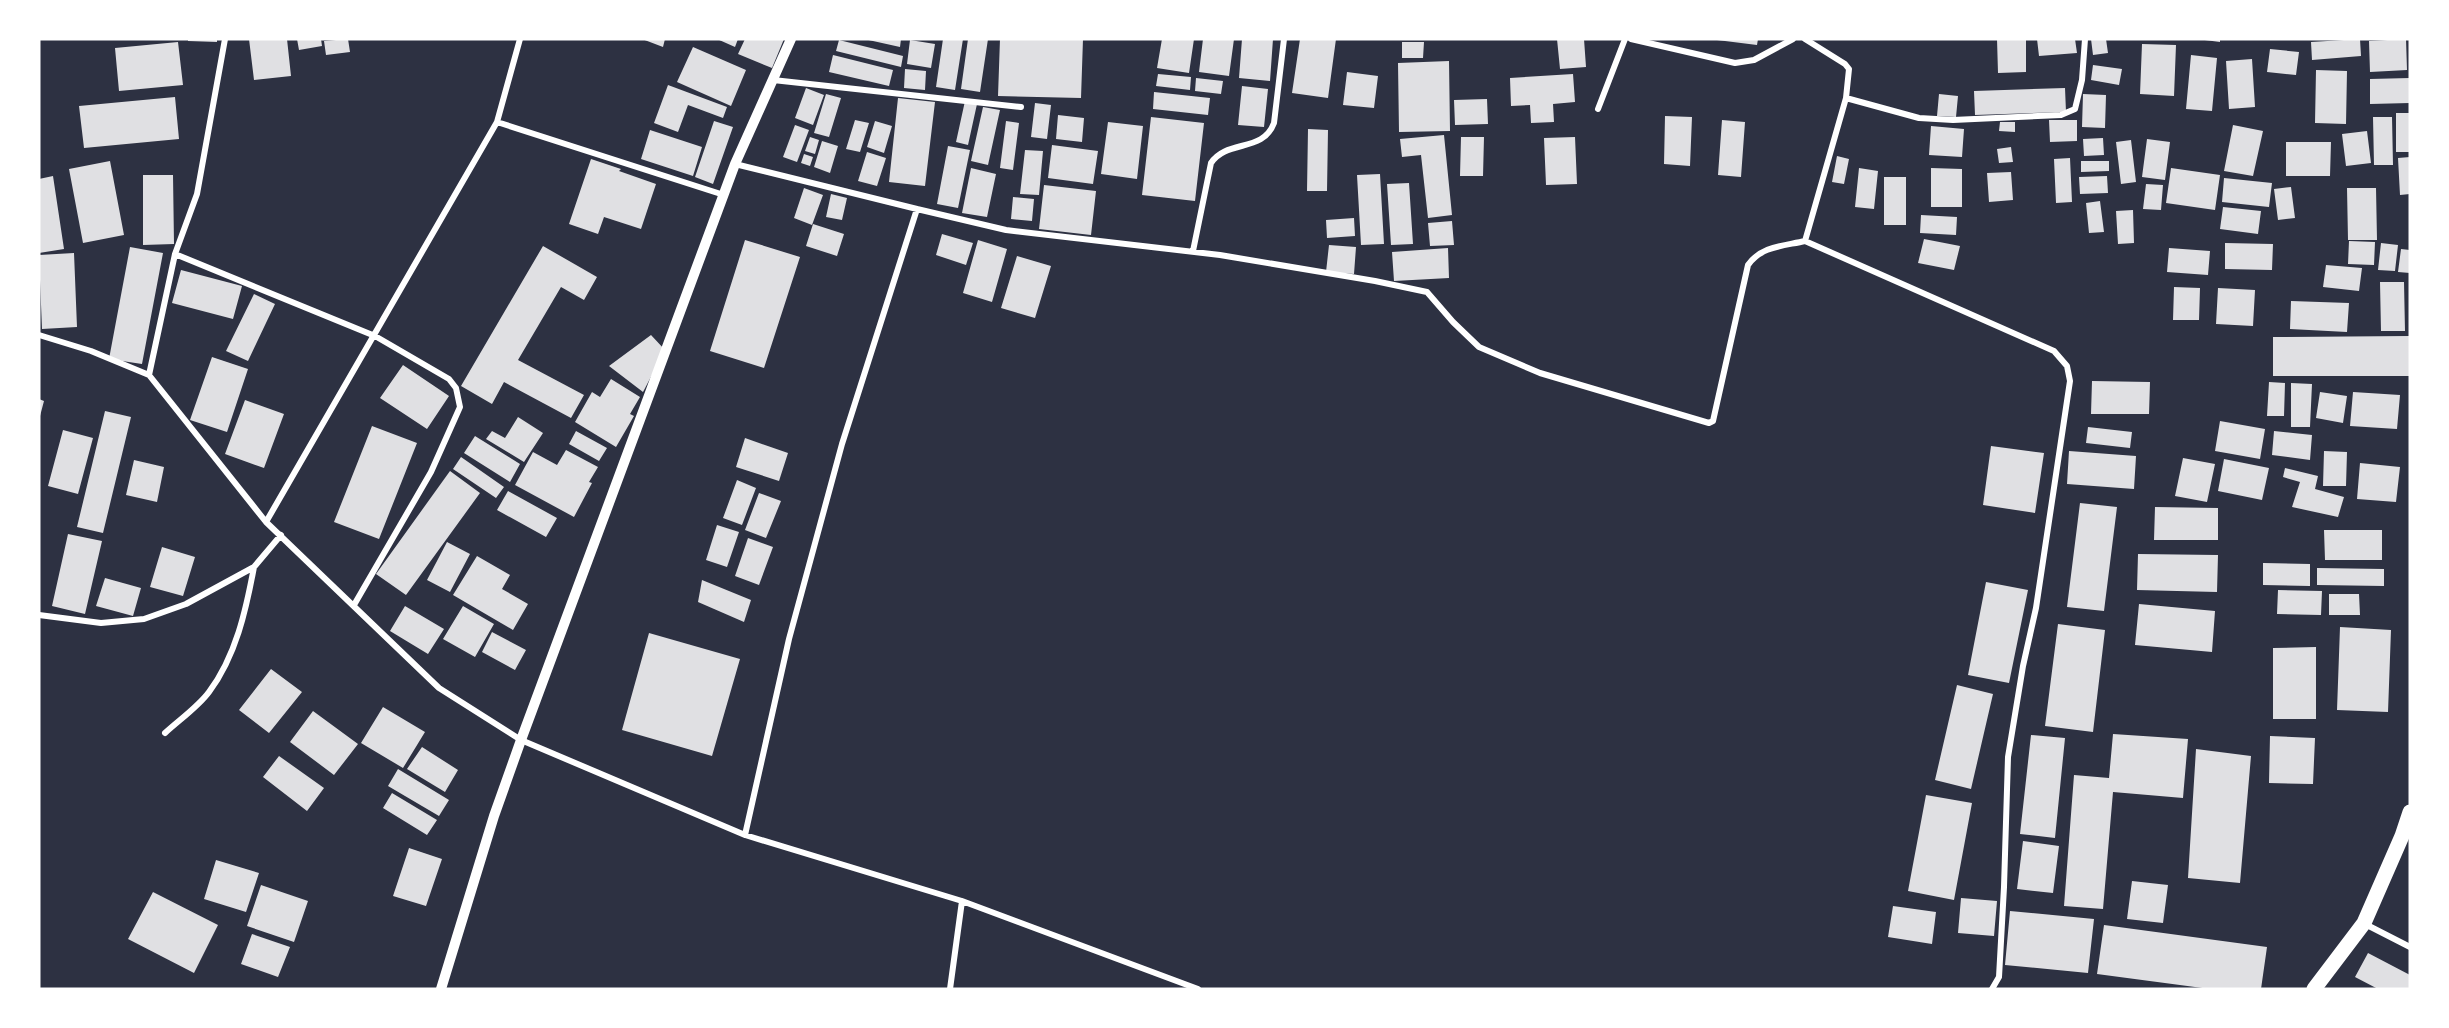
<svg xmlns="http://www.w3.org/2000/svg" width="2449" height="1028" font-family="Montserrat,sans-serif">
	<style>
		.building { fill: #e0e0e3 }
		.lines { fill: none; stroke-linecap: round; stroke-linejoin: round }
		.minor { stroke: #fff; stroke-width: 6 }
		.tertiary { stroke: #fff; stroke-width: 10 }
		.primary { stroke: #fff; stroke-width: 15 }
	</style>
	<rect width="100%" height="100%" fill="#2d3142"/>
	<path class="building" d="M188,39h29v3l-29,-1z
		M249,39h38l4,37 -37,4z
		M297,39h24l1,7 -23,4z
		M348,39l2,13 -24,3 -2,-14z
		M642,39h23l-2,8z
		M717,39h21l-3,8z
		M745,39h39l-12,29 -34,-14z
		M864,39h37l-1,8z
		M943,39h20l-8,51 -19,-3z
		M968,39h20l-8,53 -19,-3z
		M1000,39h83l-2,59 -83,-2z
		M1162,39h32l-5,34 -32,-5z
		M1203,39h31l-5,37 -30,-4z
		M1242,39h31l-3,42 -31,-3z
		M1300,39h36l-8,59 -36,-5z
		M1557,39h27l2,28 -26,2z
		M1709,39h49l-1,6z
		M1997,39h29v33l-28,1z
		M2037,39h38l2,14 -38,3z
		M2091,39h15l2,14 -15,2z
		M2197,39h23v3z
		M2360,39l1,17 -49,4 -1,-18z
		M2406,39l1,31 -37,2 -1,-31z
		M839,40l64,16 -2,11 -65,-16z
		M910,40l25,4 -4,24 -24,-4z
		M178,42l5,43 -64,6 -4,-43z
		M1402,42h22l-1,16h-21z
		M2142,44l34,1 -2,51 -34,-2z
		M693,47l53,23 -15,36 -54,-24z
		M2270,49l29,3 -3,23 -29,-3z
		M833,55l60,15 -4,16 -60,-14z
		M2191,55l26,3 -5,53 -26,-2z
		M2252,59l3,48 -26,2 -3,-48z
		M1449,61l1,70 -51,1 -1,-69z
		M2093,65l29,4 -3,16 -28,-5z
		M905,69l21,2 -1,19 -21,-2z
		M2316,70l31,1 -1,53 -31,-1z
		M1347,72l31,4 -4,32 -31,-3z
		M1158,74l33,3 -1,13 -34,-4z
		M1573,74l2,28 -22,2 1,18 -23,1 -1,-18 -19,1 -1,-28z
		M1196,78l27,3 -2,13 -26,-3z
		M2410,78v25l-40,1v-25z
		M668,85l59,22 -4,11 -35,-13 -10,27 -24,-9z
		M1242,86l26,3 -4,38 -26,-2z
		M806,88l18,7 -11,30 -18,-7z
		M2065,88l1,24 -91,3 -1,-24z
		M1154,92l56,6 -2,17 -55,-6z
		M826,94l15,4 -12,39 -15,-4z
		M1939,94l19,2 -2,21 -19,-1z
		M2083,94l23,1 -1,33 -23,-1z
		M175,97l4,42 -95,9 -5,-42z
		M898,98l37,4 -10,84 -36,-4z
		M1487,99l1,25 -33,1 -1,-25z
		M965,101l12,3 -9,41 -12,-3z
		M1035,103l16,2 -4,34 -16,-2z
		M983,107l17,3 -12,55 -17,-4z
		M2396,113h14v39h-14z
		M1058,115l26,3 -2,24 -26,-3z
		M1665,116l27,1 -2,49 -26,-2z
		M1151,117l53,6 -9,78 -53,-6z
		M2373,117h19l1,48h-19z
		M855,120l14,3 -9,29 -14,-3z
		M1722,120l23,2 -4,55 -23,-2z
		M2049,120h28v21l-27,1z
		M714,121l19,6 -20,57 -18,-7z
		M875,121l17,5 -8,27 -17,-6z
		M1006,121l13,2 -6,47 -13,-2z
		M1108,122l35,4 -6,53 -36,-5z
		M2000,122h15v10l-16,-1z
		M795,125l14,5 -12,32 -14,-5z
		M2233,125l30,6 -10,45 -29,-5z
		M1931,126l33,3 -2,28 -33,-2z
		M1308,129l20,1 -1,61h-20z
		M650,130l52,17 -9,29 -52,-17z
		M2367,131l4,32 -25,3 -4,-32z
		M1444,135l8,80 -24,3 -7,-63 -19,2 -2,-18z
		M810,137l9,3 -4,14 -10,-3z
		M1461,137h23l-1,39h-23z
		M1575,137l2,47 -31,1 -2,-47z
		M2103,138l1,17 -20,1 -1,-17z
		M2147,139l23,3 -5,38 -23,-3z
		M2131,140l5,42 -15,2 -5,-42z
		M822,141l16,5 -8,27 -16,-6z
		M2286,142h45l-1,34h-44z
		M1052,145l46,6 -5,33 -45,-6z
		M948,146l22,4 -12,58 -21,-4z
		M2011,147l2,15 -14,1 -2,-14z
		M1025,150l18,1 -4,44 -19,-1z
		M867,152l19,6 -9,28 -19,-5z
		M804,154l9,3 -3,9 -9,-3z
		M1837,156l12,3 -5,25 -12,-2z
		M2410,157v37l-10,1 -2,-37z
		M2070,158l2,44 -16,1 -2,-44z
		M591,159l30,10 -2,2 37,13 -15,45 -37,-12 -6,17 -29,-10z
		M110,161l14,74 -41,8 -14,-74z
		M2081,161h28v10l-28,1z
		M971,168l25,6 -9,43 -25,-4z
		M1859,168l19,3 -4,38 -19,-2z
		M1931,168l31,1v38h-31z
		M2171,168l49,7 -5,35 -49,-7z
		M2011,172l2,28 -24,2 -2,-29z
		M1380,174l4,70 -23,1 -4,-70z
		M143,175h30l1,69 -31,1z
		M53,176l11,73 -25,4v-74z
		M2107,176l1,17 -28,1 -1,-17z
		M1884,177h22v48h-22z
		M2224,178l48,5 -3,24 -47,-5z
		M1409,183l4,61 -22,1 -4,-61z
		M2146,184l17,1 -2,25 -18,-1z
		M1044,185l52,6 -5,44 -52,-6z
		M2291,187l4,31 -17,2 -4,-31z
		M804,188l19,7 -11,30 -18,-7z
		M2347,188h29l1,52h-29z
		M831,194l16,4 -5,22 -16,-3z
		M1013,197l21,2 -2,22 -21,-2z
		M2100,201l4,31 -15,1 -3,-30z
		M2223,207l38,4 -3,23 -38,-5z
		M2133,210l1,33 -16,1 -2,-33z
		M1921,215l36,2 -1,18 -36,-2z
		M1354,218l1,18 -28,2 -1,-18z
		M1452,221l2,24 -24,1 -2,-23z
		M813,224l31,10 -7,22 -31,-10z
		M942,234l31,9 -7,22 -30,-10z
		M1924,239l36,7 -6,24 -36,-7z
		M745,240l55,17 -36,111 -54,-17z
		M978,240l29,9 -15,53 -29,-9z
		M2349,241l26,1 -1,23 -26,-1z
		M2225,243l48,1 -1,26 -47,-1z
		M2381,243l17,2 -3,26 -17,-1z
		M1329,245l27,2 -2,27 -28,-2z
		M543,246l54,31 -13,23 -23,-13 -43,73 66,35 -13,23 -67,-36 -12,22 -31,-18z
		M130,247l33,6 -21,111 -33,-5z
		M1448,248l1,30 -55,3 -2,-29z
		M2169,248l41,3 -2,24 -41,-3z
		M2401,249l9,1v23l-12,-1z
		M74,253l3,74 -35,2 -3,-74z
		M1017,256l34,10 -16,52 -34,-10z
		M2326,265l36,3 -3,23 -36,-4z
		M181,270l61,16 -9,33 -61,-16z
		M2380,282h24l1,49h-24z
		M2174,287l26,1 -1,32h-26z
		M2218,288l37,2 -2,36 -37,-2z
		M254,294l21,10 -27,57 -22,-10z
		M2291,301l58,2 -2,29 -57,-3z
		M651,335l14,15 -22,42 -34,-26z
		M2409,336v40h-136v-39z
		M212,357l36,12 -21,63 -37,-12z
		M403,365l46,31 -22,33 -47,-31z
		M611,379l29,18 -10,17 4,2 -18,31 -41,-25 17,-30 8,5z
		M2092,381l58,1 -1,32h-58z
		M2269,382l16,1 -1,33h-17z
		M2291,383l21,1 -2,43h-19z
		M2320,392l27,4 -4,27 -27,-5z
		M2353,392l47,3 -3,34 -47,-3z
		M39,399l5,2 -4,15h-1z
		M245,400l39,14 -20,54 -39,-14z
		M105,411l26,6 -28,116 -26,-6z
		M518,417l25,16 -19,29 -38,-23 6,-8 13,7z
		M2220,421l45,8 -5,30 -45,-8z
		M372,426l45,17 -38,96 -45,-17z
		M2088,427l44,5 -2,16 -44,-5z
		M63,430l30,8 -15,56 -30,-8z
		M576,431l31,17 -8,13 -30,-17z
		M2274,431l38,4 -2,25 -38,-5z
		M475,436l45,28 -10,18 -46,-29z
		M745,438l43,15 -9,28 -43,-14z
		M1991,446l53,7 -9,60 -52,-8z
		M566,450l32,17 -9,15 3,1 -18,34 -59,-32 18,-33 24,13z
		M2069,451l67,5 -2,33 -67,-5z
		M2324,451l23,1 -1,34h-23z
		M461,457l43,30 -8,11 -43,-29z
		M2183,458l32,6 -8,38 -32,-6z
		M2224,459l45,9 -7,32 -44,-9z
		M134,460l30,7 -7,35 -31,-7z
		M2360,463l40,4 -4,35 -39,-3z
		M2285,468l33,8 -3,13 29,8 -6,20 -46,-10 8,-25 -17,-5z
		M450,471l30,22 -74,102 -30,-21z
		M737,480l19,8 -14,37 -19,-7z
		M508,491l49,27 -11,19 -49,-27z
		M759,493l22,8 -15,37 -21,-8z
		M2080,503l37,4 -13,104 -37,-4z
		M2155,507l63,1v32h-64z
		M717,525l22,7 -12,35 -21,-7z
		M2324,530h58v30h-57z
		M68,534l34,7 -17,73 -33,-8z
		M748,538l25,9 -14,38 -24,-9z
		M447,542l23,12 -20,38 -23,-12z
		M162,547l33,10 -12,39 -33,-9z
		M2138,554l80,1 -1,37 -80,-2z
		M477,556l33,19 -8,14 26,15 -15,26 -60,-35z
		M2263,563l47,1v22l-47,-1z
		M2317,568l67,1v17l-67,-1z
		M105,578l36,10 -8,28 -37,-10z
		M702,580l49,20 -7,22 -46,-20z
		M1986,582l42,8 -19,93 -41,-8z
		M2278,590l44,1 -1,24 -44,-1z
		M2329,594h30l1,21h-31z
		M2139,604l76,7 -3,41 -77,-7z
		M405,606l39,23 -16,25 -38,-23z
		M463,606l31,18 -19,33 -32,-18z
		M2058,624l47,6 -12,102 -48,-6z
		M2340,627l51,3 -3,82 -51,-2z
		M492,632l34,18 -11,20 -33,-18z
		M649,633l91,26 -28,97 -90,-26z
		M2316,647v72h-43v-71z
		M271,669l31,23 -33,41 -30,-23z
		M1957,685l36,9 -22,95 -36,-9z
		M383,707l42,25 -22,36 -42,-25z
		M313,711l45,33 -24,31 -44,-33z
		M2113,734l75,5 -5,59 -70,-6 -10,117 -39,-3 10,-131 35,3z
		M2031,735l34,3 -10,100 -35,-4z
		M2270,736l45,2 -2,46 -44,-1z
		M422,747l36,23 -13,22 -38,-23z
		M2196,749l55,7 -11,127 -52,-5z
		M279,756l45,32 -17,23 -44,-34z
		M398,769l51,31 -10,16 -51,-30z
		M392,793l45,27 -10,15 -44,-27z
		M1926,795l46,8 -18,97 -46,-9z
		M2023,841l36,5 -6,47 -36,-4z
		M409,848l33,11 -16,47 -33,-10z
		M216,860l43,13 -13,39 -42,-13z
		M2132,881l36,4 -5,38 -36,-4z
		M261,885l47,16 -14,41 -47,-16z
		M153,892l65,33 -24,48 -66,-34z
		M1961,898l36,3 -3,35 -36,-3z
		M1893,906l43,6 -4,32 -44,-7z
		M2010,911l84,8 -6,54 -83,-8z
		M2104,925l163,22 -6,42h-51l-113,-15z
		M252,934l38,13 -12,30 -37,-13z
		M2368,953l42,22v14h-32l-23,-12z"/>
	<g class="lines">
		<path class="minor" d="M1631,39l104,24 19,-3 39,-21
			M773,80l248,27
			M1846,98l73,20 34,2 108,-5 14,-6 7,-29 3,-41
			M1598,109l27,-70
			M497,122l23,-83
			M735,164l182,45 -75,235 -53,195 -44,196
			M917,209l89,21 214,25 155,26 52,11 26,30 26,25 61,26 169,50 4,-2 35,-156c13,-19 36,-19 57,-24l41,-143 3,-29 -4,-5 -40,-25
			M1805,241l249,110 13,15 3,15 -34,227 -13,58 -15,91 -4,130 -5,90 -7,12
			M1193,251l18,-88c16,-24 52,-10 63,-40l10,-84
			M175,254l200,82 74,43 7,9 4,19 -29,65 -77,133
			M39,335l52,16 58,24 117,147 173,166 82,52 224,95 217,66 236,88
			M149,375l26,-121 22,-60 28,-155
			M266,522l231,-400 227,73
			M39,615l62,8 43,-4 42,-15 68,-37 27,-32
			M165,733c14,-13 33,-26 44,-41 27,-36 37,-82 45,-125
			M2365,924l45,23
			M950,989l12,-88"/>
		<path class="tertiary" d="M441,989l53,-173 27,-76 214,-576 56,-125"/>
		<path class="primary" d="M2314,989l50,-66 38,-87 8,-24"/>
	</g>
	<rect width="2449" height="1028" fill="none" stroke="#ffffff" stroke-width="81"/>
</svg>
